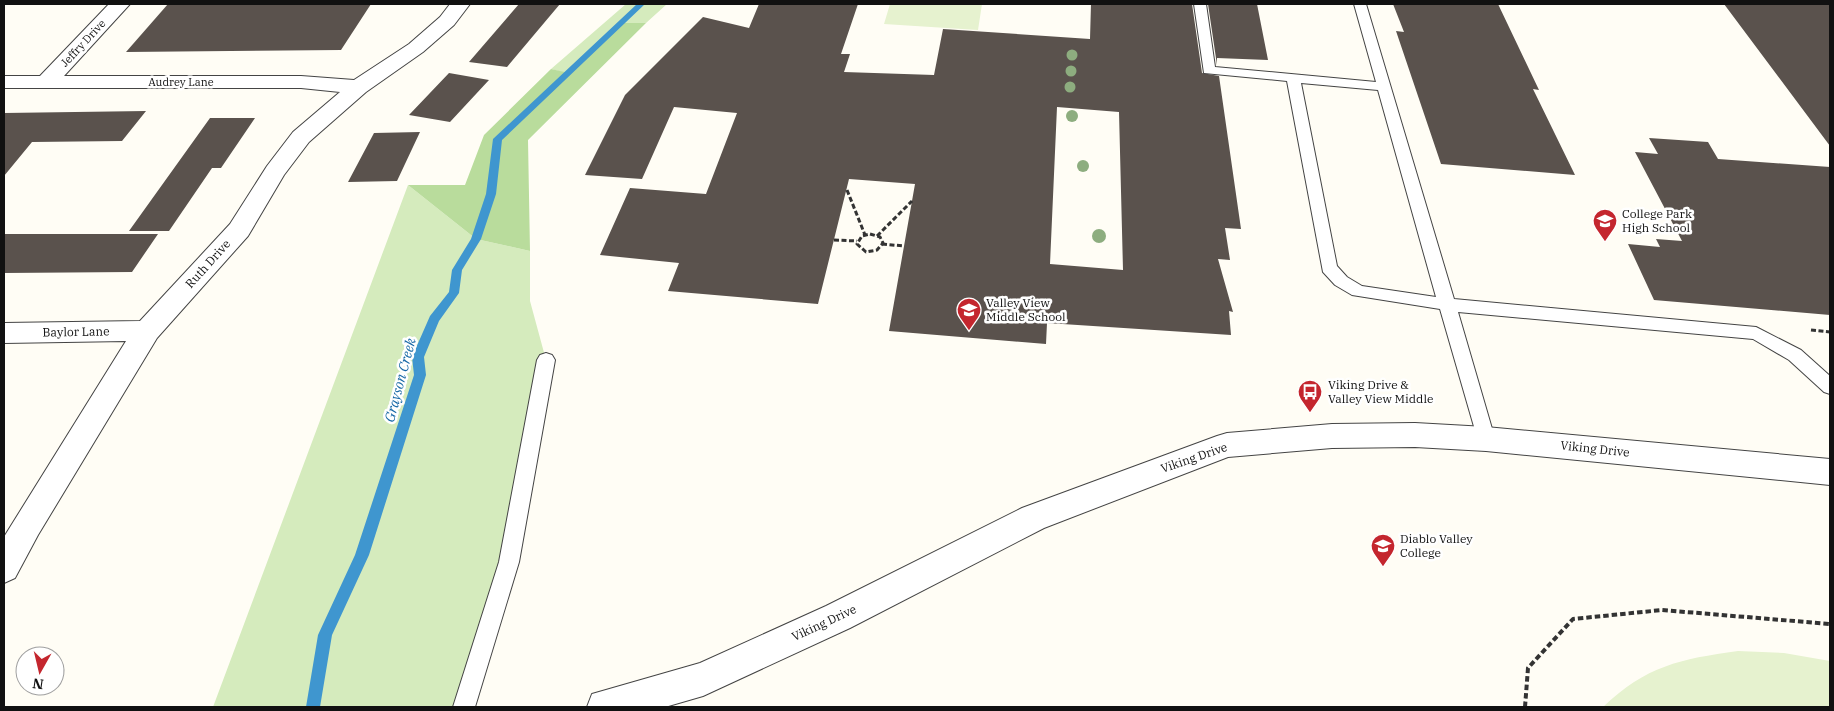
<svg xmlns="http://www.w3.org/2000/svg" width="1834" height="711" font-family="'IBM Plex Serif',serif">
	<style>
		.green { fill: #d5ebbd }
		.forest { fill: #b9dc9c }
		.pitch { fill: #e6f2cf }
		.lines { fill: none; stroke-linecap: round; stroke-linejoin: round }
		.stream { fill: #3f96cf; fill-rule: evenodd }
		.building { fill: #5a524d; fill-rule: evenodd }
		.service-casing { stroke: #444; stroke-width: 2 }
		.minor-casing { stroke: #444; stroke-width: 2 }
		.path-far1 { stroke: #333; stroke-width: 3; stroke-dasharray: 5 2.5; stroke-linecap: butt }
		.path { stroke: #333; stroke-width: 4; stroke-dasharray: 5.5 3; stroke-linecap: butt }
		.service { fill: #fff; fill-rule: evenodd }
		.minor { fill: #fff; fill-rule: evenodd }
		.tree { fill: #8dad7f }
		.labels { text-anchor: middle; stroke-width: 5; stroke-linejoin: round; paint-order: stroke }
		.far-street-label { font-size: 11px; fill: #111; stroke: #fff }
		.poi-label { font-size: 12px; fill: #111; stroke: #fff; text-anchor: start }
		.street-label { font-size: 12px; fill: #111; stroke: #fff }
		.water-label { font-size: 14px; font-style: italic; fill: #1768a6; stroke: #fff }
	</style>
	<rect width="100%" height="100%" fill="#fffdf5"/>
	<path class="green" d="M626,4h41l-21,19h-25l-52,51 -18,-5z
		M408,185l68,54 54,12v50l16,59 -37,202 -45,145h-251z"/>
	<path class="forest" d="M621,23h25l-118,117 2,111 -54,-12 -68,-54h57l19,-50 67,-66 18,4z"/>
	<path class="pitch" d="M890,4h92l-4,26 -94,-6z
		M1738,651l46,2 46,8v46h-227c43,-41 77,-48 135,-56z"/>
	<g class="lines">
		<path class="stream" d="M637,4h8l-143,136 -6,54 -15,45 -19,31 -3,23 -20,28 -15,36 2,18 -57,180 -37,80 -12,72h-14l12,-72 37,-80 59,-180 -2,-18 18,-41 19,-24 3,-22 19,-31 15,-45 7,-55z"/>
	</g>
	<path class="building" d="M168,4h203l-30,46 -215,2z
		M519,4h41l-53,63 -38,-5z
		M759,4h99l-17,50h9l-6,18 90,3 9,-46 147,10 1,-35h101l10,69 17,3 22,153 -16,-1 5,32 -12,-1 15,53 -4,-1 2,24 -184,-12 -1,21 -157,-13 26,-147 -66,-5 -31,125 -150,-13 11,-28 -79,-8 30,-67 76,6 31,-81 -63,-6 -32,72 -57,-4 40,-80 78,-78 46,11zM1057,107l62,5 4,158 -73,-6z
		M1208,4h49l11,56 -51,-2v7z
		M1393,4h105l41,86 -6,-1 42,86 -134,-11 -45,-133 8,1z
		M1724,4h106v142z
		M449,73l40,7 -39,42 -41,-7z
		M146,111l-24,30 -90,1 -28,34v-63z
		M210,118h45l-34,50h-9l-43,63h-40z
		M420,132l-23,49 -49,1 26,-49z
		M1649,138l59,4 10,17 112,8v148l-176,-15 -26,-56 32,3 -4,-8 26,2 -47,-89 23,2z
		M4,234h154l-26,38 -128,1z"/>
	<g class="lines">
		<defs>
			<path id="service" d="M1194,4h12l9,63 161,15 -22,-78h12l88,295 302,28 45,23 29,26v18l-6,-2 -35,-32 -36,-21 -295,-27 37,127 -2,5 -7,3 -7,-3 -39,-135 -88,-14 -17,-10 -12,-13 -36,-191 -83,-8zM1301,83l77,7 58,207 -74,-11 -15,-9 -10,-11z
				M546,353l6,2 3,5 -36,202 -44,145h-22l46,-145 38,-202 3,-5z"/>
			<path id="minor" d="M109,4h21l-66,72h237l53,4 55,-36 31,-27 10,-13h20l-16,21 -31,27 -57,40 -57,50 -25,33 -36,61 -91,102 -119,197 -23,43 -11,5v-46l122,-196 -122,2v-20l136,-2 90,-97 37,-58 26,-34 47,-40 -39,-4h-297v-12h36z
				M1415,423l71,4 344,32v26l-344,-34 -71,-4 -83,1 -104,9 -184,71 -194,100 -147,68 -38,11h-78l5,-13 108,-31 126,-57 196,-98 195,-72 10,-3 105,-9z"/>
		</defs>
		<use href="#service" class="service-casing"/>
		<use href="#minor" class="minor-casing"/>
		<path class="path-far1" d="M847,190l18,45
			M870,234l10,3 3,6 -6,7 -11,2 -9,-8 5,-8z
			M877,236l35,-35
			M834,240l23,1
			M882,244l22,2
			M1811,330l19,2"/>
		<path class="path" d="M1525,707l3,-39 45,-49 89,-9 168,14"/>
		<use href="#service" class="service"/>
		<use href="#minor" class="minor"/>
	</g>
	<g class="tree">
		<circle cx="1072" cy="55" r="5.5"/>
		<circle cx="1071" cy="71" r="5.5"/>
		<circle cx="1070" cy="87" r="5.5"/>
		<circle cx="1072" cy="116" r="6"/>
		<circle cx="1083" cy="166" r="6"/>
		<circle cx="1099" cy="236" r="7"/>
	</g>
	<defs>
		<symbol id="school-pin" viewBox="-11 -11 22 30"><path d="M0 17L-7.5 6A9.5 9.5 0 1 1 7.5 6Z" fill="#c4262e" stroke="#fff"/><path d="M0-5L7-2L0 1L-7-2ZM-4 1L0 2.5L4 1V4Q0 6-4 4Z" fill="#fff"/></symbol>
		<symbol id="bus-pin" viewBox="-11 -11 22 30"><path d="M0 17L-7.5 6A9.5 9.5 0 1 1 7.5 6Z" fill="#c4262e" stroke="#fff"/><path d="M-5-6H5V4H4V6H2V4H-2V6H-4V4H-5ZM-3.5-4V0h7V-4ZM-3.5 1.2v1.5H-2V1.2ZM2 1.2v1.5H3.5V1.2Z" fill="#fff"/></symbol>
		<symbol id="university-pin" viewBox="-11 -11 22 30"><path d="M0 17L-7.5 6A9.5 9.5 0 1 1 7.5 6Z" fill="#c4262e" stroke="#fff"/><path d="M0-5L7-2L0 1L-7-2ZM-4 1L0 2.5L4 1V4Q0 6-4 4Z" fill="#fff"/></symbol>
	</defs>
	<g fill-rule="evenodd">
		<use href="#school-pin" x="1591" y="207" width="28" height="38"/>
		<use href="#school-pin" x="955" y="296" width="28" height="38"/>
		<use href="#bus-pin" x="1296" y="378" width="28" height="38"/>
		<use href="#university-pin" x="1369" y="532" width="28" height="38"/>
	</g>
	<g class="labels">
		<g class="far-street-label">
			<text transform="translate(83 43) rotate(-47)" y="4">Jeffry Drive</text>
			<text x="181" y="86">Audrey Lane</text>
		</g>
		<g class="poi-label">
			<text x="1622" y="218">College Park<tspan x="1622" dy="14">High School</tspan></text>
			<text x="986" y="307">Valley View<tspan x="986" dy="14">Middle School</tspan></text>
			<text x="1328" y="389">Viking Drive &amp;<tspan x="1328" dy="14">Valley View Middle</tspan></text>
			<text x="1400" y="543">Diablo Valley<tspan x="1400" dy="14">College</tspan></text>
		</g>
		<g class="street-label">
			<text transform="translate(208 264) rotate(-48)" y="4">Ruth Drive</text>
			<text transform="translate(76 332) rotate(-1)" y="4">Baylor Lane</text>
			<text transform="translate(1595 449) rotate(6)" y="4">Viking Drive</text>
			<text transform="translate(1194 458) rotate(-19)" y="4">Viking Drive</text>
			<text transform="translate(824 623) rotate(-25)" y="4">Viking Drive</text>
		</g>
		<g class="water-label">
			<text transform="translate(400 380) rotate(-75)" y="5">Grayson Creek</text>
		</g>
	</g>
	<rect width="1834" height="711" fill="none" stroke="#111111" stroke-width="10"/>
	<g transform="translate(40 671) rotate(188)"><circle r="24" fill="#ffffff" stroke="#a0a0a0"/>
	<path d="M0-4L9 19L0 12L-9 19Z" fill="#c4262e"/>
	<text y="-8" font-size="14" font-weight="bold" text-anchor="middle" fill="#111111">N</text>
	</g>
</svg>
